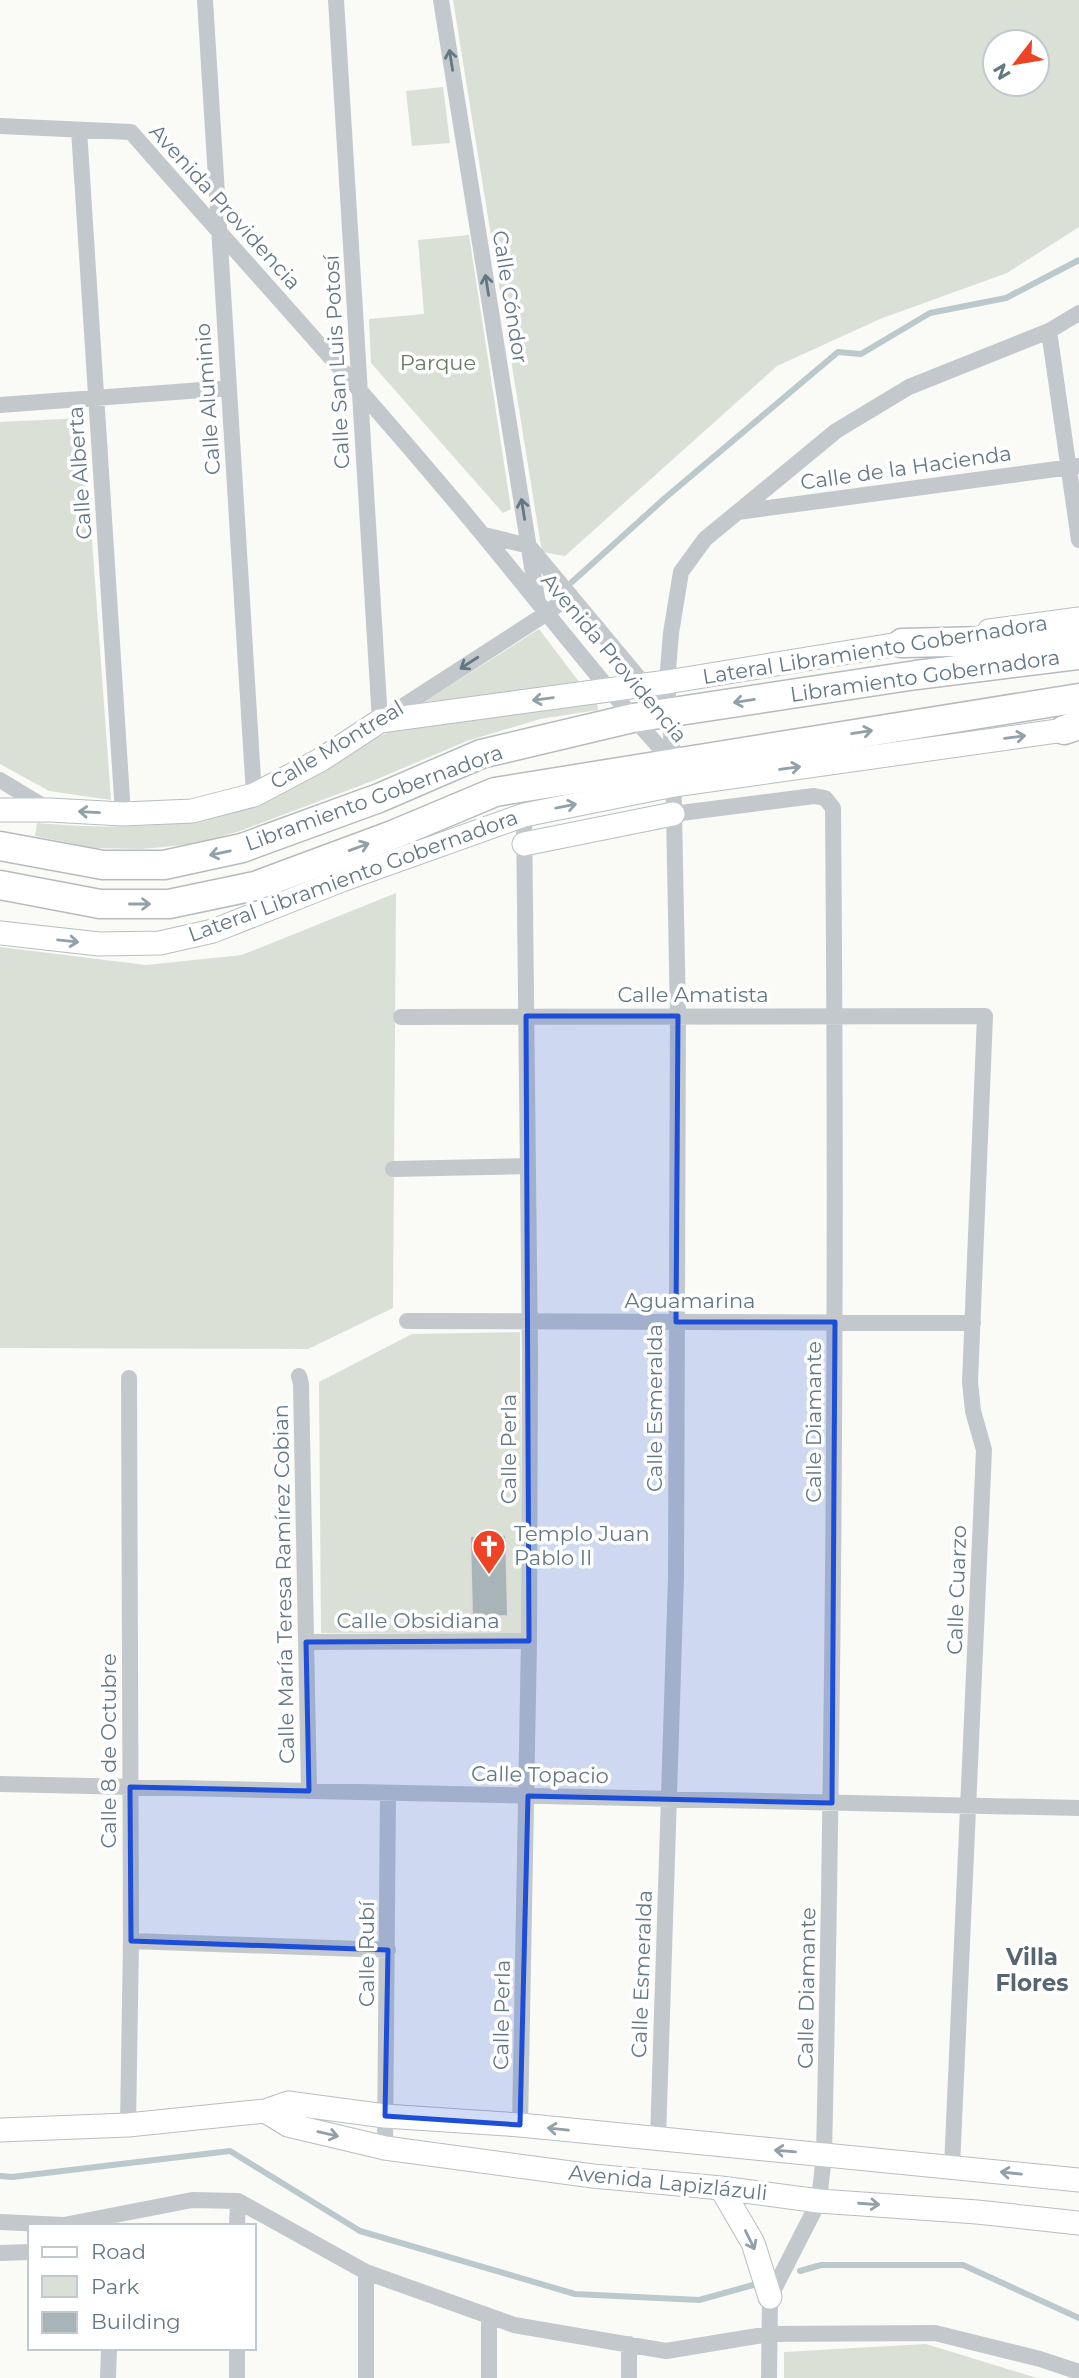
<svg xmlns="http://www.w3.org/2000/svg" width="1079" height="2378" font-family="Montserrat,sans-serif">
	<style>
		.green { fill: #dae0d6; fill-rule: evenodd }
		.lines { fill: none; stroke-linecap: round; stroke-linejoin: round }
		.stream { stroke: #bbc9cc; stroke-width: 6 }
		.building { fill: #a9b4b9; stroke: #dcdbd9; stroke-width: 2 }
		.secondary-casing { stroke: #b7bec2; stroke-width: 25 }
		.highway-casing { stroke: #b6bbbe; stroke-width: 31 }
		.street { stroke: #c3c8cc; stroke-width: 16 }
		.secondary { stroke: #fff; stroke-width: 23 }
		.highway { stroke: #fff; stroke-width: 28 }
		.oneway { stroke: #637884 }
		.oneway2 { stroke: #92a0a9 }
		.marked { fill: #1d4ed8; fill-opacity: 0.2; stroke: #1d4ed8; stroke-width: 5; stroke-linejoin: round }
		.labels { text-anchor: middle; stroke-width: 7; stroke-linejoin: round; paint-order: stroke }
		.street-label { font-size: 21px; fill: #637884; stroke: #fff }
		.park-label { font-size: 21px; fill: #697b62; stroke: #fff }
		.poi-label { font-size: 21px; fill: #637884; stroke: #fff; text-anchor: start }
		.neighbourhood-label { font-size: 23px; font-weight: bold; fill: #56656f; stroke: #fff }
	</style>
	<rect width="100%" height="100%" fill="#fafaf7"/>
	<path class="green" d="M453,0h626v227l-72,46 -127,46 -103,47 -212,190 -23,-4zM995,42h42v42h-42z
		M443,87l7,56 -38,3 -6,-55z
		M469,235l42,274 -8,4 -132,-150 -2,-44 55,-5 -6,-74z
		M83,418l28,382 -62,-9 -49,-27v-342z
		M539,629l44,58 -159,15z
		M597,702l1,8 -58,9 -73,22 -92,39 -135,51 -46,13 -53,5 -47,-1 -59,-12 2,-13c58,5 137,7 192,-11 29,-9 62,-26 89,-39 25,-13 47,-32 74,-42z
		M396,893l-3,415 -85,41 -308,-1v-401l146,18 96,-10z
		M520,1332l2,301h-201l-2,-251 93,-48z
		M926,2344l111,34h-253v-26z"/>
	<g class="lines">
		<path class="stream" d="M572,582l93,-84 173,-146 23,2 69,-41 76,-15 73,-38
			M0,2176l12,1 218,-26 130,80 215,63 124,6 54,-15
			M800,2271l21,-6h142l116,53"/>
	</g>
	<path class="building" d="M506,1535l2,81 -36,1 -2,-81z"/>
	<g class="lines">
		<defs>
			<path id="secondary" d="M989,631l90,-12
				M0,810h50l73,4 69,-3 62,-16 68,-36 58,-38 287,-39 250,-41
				M524,844l149,-30
				M0,933l99,11 61,-1 53,-12 129,-51 182,-65 150,-30 405,-57
				M265,2111l23,14 97,23 208,28 128,12 98,13 158,11 102,11
				M0,2130l128,-5 137,-14 23,-8 97,13 135,9 559,55
				M721,2188l32,55 17,54"/>
			<path id="highway" d="M902,643l177,-4
				M1064,730l15,-5
				M0,846l103,19h61l78,-17 137,-50 102,-44 152,-36 283,-43 163,-20
				M0,885l100,19h69l86,-18 140,-52 100,-42 584,-94"/>
		</defs>
		<use href="#secondary" class="secondary-casing"/>
		<use href="#highway" class="highway-casing"/>
		<path class="street" d="M205,0l49,795
			M336,0l44,721 167,-108 23,-18
			M441,0l96,598
			M0,126l131,6c103,118 210,234 311,354 78,91 150,188 231,276
			M79,130l44,684
			M1049,331l30,209
			M0,405l229,-17
			M738,512l341,-46
			M484,535l45,11 140,168
			M0,780l48,29
			M673,814l141,-18 11,2 8,10c4,449 1,898 -9,1347l-5,46 -49,96 -1,81
			M401,1017l584,-1 -15,366 3,29 11,39 -32,717
			M393,1169l135,-3
			M407,1321l566,2
			M299,1376l2,8 8,407
			M306,1642l223,-1
			M0,1784l1079,24
			M131,1941l257,9
			M128,2125l3,-184 -2,-563
			M520,2125l9,-484 1,-286 -6,-540
			M658,2139l18,-562 2,-561 -5,-254 -6,-80 4,-49 10,-61 24,-33 131,-108 73,-44 140,-56 30,-18
			M385,2148l3,-355
			M0,2222l64,3 128,-25 46,1 128,71 148,53 152,26 103,-17 166,-1 105,26 39,13
			M237,2226l1,-25
			M0,2253l30,-1
			M366,2272v106
			M489,2316v62
			M108,2378l1,-30
			M237,2378v-30
			M629,2378v-34"/>
		<use href="#secondary" class="secondary"/>
		<use href="#highway" class="highway"/>
	</g>
	<defs><path id="oneway-shaft" d="M-6 0H5M1.5-3L5.5 0L1.5 3" fill="none" stroke-width="1.6" stroke-linecap="round" stroke-linejoin="round" transform="scale(1.75)"/></defs>
	<g class="oneway">
		<use href="#oneway-shaft" transform="translate(451 60) rotate(-99)"/>
		<use href="#oneway-shaft" transform="translate(487 285) rotate(-99)"/>
		<use href="#oneway-shaft" transform="translate(523 509) rotate(-99)"/>
		<use href="#oneway-shaft" transform="translate(469 663) rotate(147)"/>
	</g>
	<g class="oneway2">
		<use href="#oneway-shaft" transform="translate(543 699) rotate(172)"/>
		<use href="#oneway-shaft" transform="translate(744 701) rotate(171)"/>
		<use href="#oneway-shaft" transform="translate(862 732) rotate(-9)"/>
		<use href="#oneway-shaft" transform="translate(1015 737) rotate(-8)"/>
		<use href="#oneway-shaft" transform="translate(790 768) rotate(-8)"/>
		<use href="#oneway-shaft" transform="translate(566 806) rotate(-11)"/>
		<use href="#oneway-shaft" transform="translate(89 812) rotate(-177)"/>
		<use href="#oneway-shaft" transform="translate(359 847) rotate(-20)"/>
		<use href="#oneway-shaft" transform="translate(220 853) rotate(168)"/>
		<use href="#oneway-shaft" transform="translate(140 904)"/>
		<use href="#oneway-shaft" transform="translate(68 941) rotate(6)"/>
		<use href="#oneway-shaft" transform="translate(558 2129) rotate(-174)"/>
		<use href="#oneway-shaft" transform="translate(328 2134) rotate(13)"/>
		<use href="#oneway-shaft" transform="translate(785 2151) rotate(-175)"/>
		<use href="#oneway-shaft" transform="translate(1011 2173) rotate(-174)"/>
		<use href="#oneway-shaft" transform="translate(869 2204) rotate(4)"/>
		<use href="#oneway-shaft" transform="translate(750 2240) rotate(64)"/>
	</g>
	<path class="marked" d="M526,1016h152l-2,306h159l-3,481 -304,-7 -8,329 -135,-9 3,-166 -257,-9 -1,-154 179,4 -3,-149 223,-1z"/>
	<defs>
		<symbol id="church-pin" viewBox="-11 -11 22 30"><path d="M0 17L-7.5 6A9.5 9.5 0 1 1 7.5 6Z" fill="#ec4425" stroke="#fff"/><path d="M-1.2-6h2.4v3.5h3.3v2.4h-3.3V6h-2.4V-.1h-3.3v-2.4h3.3Z" fill="#fff"/></symbol>
	</defs>
	<g fill-rule="evenodd">
		<use href="#church-pin" x="470" y="1527" width="38" height="52"/>
	</g>
	<g class="labels">
		<g class="street-label">
			<text transform="translate(225 207) rotate(48)" y="7">Avenida Providencia</text>
			<text transform="translate(510 297) rotate(81)" y="7">Calle Cóndor</text>
			<text transform="translate(337 362) rotate(-93)" y="7">Calle San Luis Potosí</text>
			<text transform="translate(208 399) rotate(-94)" y="7">Calle Aluminio</text>
			<text transform="translate(906 468) rotate(-8)" y="7">Calle de la Hacienda</text>
			<text transform="translate(80 473) rotate(-94)" y="7">Calle Alberta</text>
			<text transform="translate(875 650) rotate(-9)" y="7">Lateral Libramiento Gobernadora</text>
			<text transform="translate(614 658) rotate(50)" y="7">Avenida Providencia</text>
			<text transform="translate(925 676) rotate(-8)" y="7">Libramiento Gobernadora</text>
			<text transform="translate(337 745) rotate(-31)" y="7">Calle Montreal</text>
			<text transform="translate(374 798) rotate(-20)" y="7">Libramiento Gobernadora</text>
			<text transform="translate(353 876) rotate(-20)" y="7">Lateral Libramiento Gobernadora</text>
			<text x="693" y="1002">Calle Amatista</text>
			<text x="690" y="1308">Aguamarina</text>
			<text transform="translate(655 1408) rotate(-90)" y="7">Calle Esmeralda</text>
			<text transform="translate(814 1422) rotate(-90)" y="7">Calle Diamante</text>
			<text transform="translate(509 1449) rotate(-90)" y="7">Calle Perla</text>
			<text transform="translate(284 1584) rotate(-91)" y="7">Calle María Teresa Ramírez Cobian</text>
			<text transform="translate(957 1590) rotate(-88)" y="7">Calle Cuarzo</text>
			<text x="418" y="1628">Calle Obsidiana</text>
			<text transform="translate(109 1751) rotate(-90)" y="7">Calle 8 de Octubre</text>
			<text transform="translate(540 1775) rotate(1)" y="7">Calle Topacio</text>
			<text transform="translate(367 1954) rotate(-90)" y="7">Calle Rubí</text>
			<text transform="translate(642 1974) rotate(-88)" y="7">Calle Esmeralda</text>
			<text transform="translate(807 1988) rotate(-89)" y="7">Calle Diamante</text>
			<text transform="translate(502 2015) rotate(-89)" y="7">Calle Perla</text>
			<text transform="translate(668 2183) rotate(6)" y="7">Avenida Lapizlázuli</text>
		</g>
		<g class="park-label">
			<text x="438" y="370">Parque</text>
		</g>
		<g class="poi-label">
			<text x="514" y="1541">Templo Juan<tspan x="514" dy="24">Pablo II</tspan></text>
		</g>
		<g class="neighbourhood-label">
			<text x="1032" y="1965">Villa<tspan x="1032" dy="26">Flores</tspan></text>
		</g>
	</g>
	<rect x="28" y="2224" width="228" height="126" fill="#ffffff" stroke="#c1c9ce" stroke-width="2"/>
	<rect x="42" y="2247" width="35" height="10" fill="#ffffff" stroke="#c1c9ce" stroke-width="2"/>
	<text x="91" y="2259" font-size="21" fill="#637884">Road</text>
	<rect x="42" y="2276" width="35" height="21" fill="#dae0d6" stroke="#c1c9ce" stroke-width="2"/>
	<text x="91" y="2294" font-size="21" fill="#637884">Park</text>
	<rect x="42" y="2312" width="35" height="21" fill="#a9b4b9" stroke="#c1c9ce" stroke-width="2"/>
	<text x="91" y="2329" font-size="21" fill="#637884">Building</text>
	<g transform="translate(1016 63) rotate(239)"><circle r="33" fill="#ffffff" stroke="#c1c9ce" stroke-width="2"/>
	<path d="M0-5L12 26L0 18L-12 26Z" fill="#ec4425"/>
	<text y="-10" font-size="19" font-weight="bold" text-anchor="middle" fill="#637884">N</text>
	</g>
</svg>
